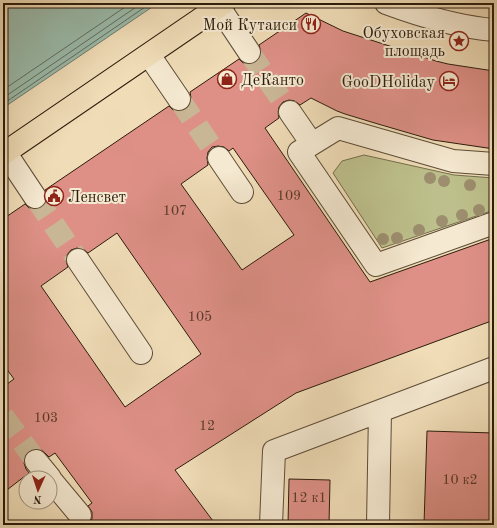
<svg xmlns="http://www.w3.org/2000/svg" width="497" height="528" font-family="'Old Standard TT',serif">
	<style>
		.green { fill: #bdc08c; stroke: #746e4c }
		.water { fill: #9abcac; stroke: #6e7c6c }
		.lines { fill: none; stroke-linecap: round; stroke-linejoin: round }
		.shore { stroke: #636c5c; stroke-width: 1 }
		.building { fill: #de9087; stroke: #2c1c0b; fill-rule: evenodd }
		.minor-tunnel { stroke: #c9b695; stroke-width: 22; stroke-dasharray: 22 11; stroke-linecap: butt }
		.minor-casing { stroke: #5d4c36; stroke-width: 24 }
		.major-casing { stroke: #2c1c0b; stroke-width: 24 }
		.minor { stroke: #f5e9d1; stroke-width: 22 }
		.major { stroke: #f0ddb8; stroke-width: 22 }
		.tree { fill: #9c8e6e }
		.labels { text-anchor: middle; stroke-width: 4; stroke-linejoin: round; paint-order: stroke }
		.number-label { font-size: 14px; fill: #58392a }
		.poi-label { font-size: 16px; fill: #2c1c0b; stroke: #f5e9d1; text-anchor: end }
	</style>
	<rect width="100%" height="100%" fill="#f0ddb8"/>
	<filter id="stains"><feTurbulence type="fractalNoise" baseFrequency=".005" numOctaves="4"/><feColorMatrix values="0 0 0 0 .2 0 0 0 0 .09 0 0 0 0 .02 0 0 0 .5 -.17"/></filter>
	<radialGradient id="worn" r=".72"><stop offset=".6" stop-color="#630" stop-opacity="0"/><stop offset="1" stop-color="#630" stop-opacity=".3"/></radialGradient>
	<path class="green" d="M364,155l90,20 40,3v32l-112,38 -49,-75 9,-12z"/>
	<path class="water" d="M3,3h155l-155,105z"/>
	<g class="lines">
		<path class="shore" d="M3,90l128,-87
			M3,98l139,-95
			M3,104l148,-101"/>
	</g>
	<path class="building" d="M306,13l37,18 93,30 12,3 46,7v78l-61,-9 -55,-16 -33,-10 -8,-3 -26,-13 -11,7 -5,-4 -6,-1 -6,2 -4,5 -1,6 1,5 -14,10 105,154 124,-44v82l-198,73 -121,77 41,55h-129l5,-6v-7l-4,-6 4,-3 -37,-50 -6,4 -4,-4 -5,-4h-6l-6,3 -4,4v7l2,6 3,4 -26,20v-106l11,-8 -11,-15v-145l22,-15 4,4 6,1 7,-2 4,-4 1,-6 -2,-7 124,-84 4,4 7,1 6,-2 4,-4 1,-7 -1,-6 49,-33 4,4 6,1 7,-2 4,-4 1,-6 -2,-7zM218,146l6,1 5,4 4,-3 61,87 -52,35 -61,-86 27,-19 -1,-7 1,-6 4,-5zM117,233l84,121 -76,53 -84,-121 27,-19 -2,-6 1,-6 4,-5 6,-2 6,1 5,4z
		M427,431l67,2v92h-70z
		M289,479l41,1 -1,45h-41z"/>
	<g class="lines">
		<path class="minor-tunnel" d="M249,52l41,60
			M179,99l40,59
			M35,197l43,63
			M3,416l33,45"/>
		<defs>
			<path id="minor" d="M386,3c35,13 71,24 108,27
				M219,7l30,45
				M149,55l30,44
				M290,112l22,32
				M5,152l30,45
				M219,158l23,34
				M494,164l-41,-3 -115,-33 -39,24 77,113 118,-42
				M78,260l63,93
				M36,461l14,17
				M50,479l30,36
				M271,525l3,-74 220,-83
				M378,525l2,-114"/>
			<path id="major" d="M3,154l221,-151"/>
		</defs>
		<use href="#minor" class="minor-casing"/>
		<use href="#major" class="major-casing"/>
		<use href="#minor" class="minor"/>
		<use href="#major" class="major"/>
	</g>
	<g class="tree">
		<circle cx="430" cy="178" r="6"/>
		<circle cx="444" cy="181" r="6"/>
		<circle cx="470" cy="185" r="6"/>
		<circle cx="479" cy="210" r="6"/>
		<circle cx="462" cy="215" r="6"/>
		<circle cx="442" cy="221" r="6"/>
		<circle cx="419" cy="230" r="6"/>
		<circle cx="397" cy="238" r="6"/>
		<circle cx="383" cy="239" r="6"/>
	</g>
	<defs>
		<symbol id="restaurant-ring" viewBox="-11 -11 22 22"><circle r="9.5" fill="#f5e9d1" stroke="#8f2418" stroke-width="1.5"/><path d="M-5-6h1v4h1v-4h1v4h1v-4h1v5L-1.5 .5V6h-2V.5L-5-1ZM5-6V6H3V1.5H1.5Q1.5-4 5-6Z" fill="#8f2418"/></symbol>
		<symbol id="sight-ring" viewBox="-11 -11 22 22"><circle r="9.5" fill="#f5e9d1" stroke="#8f2418" stroke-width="1.5"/><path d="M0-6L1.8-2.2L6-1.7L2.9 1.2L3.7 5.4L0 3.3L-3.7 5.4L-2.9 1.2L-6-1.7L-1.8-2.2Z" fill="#8f2418"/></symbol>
		<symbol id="shop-ring" viewBox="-11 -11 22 22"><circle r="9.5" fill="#f5e9d1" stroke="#8f2418" stroke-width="1.5"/><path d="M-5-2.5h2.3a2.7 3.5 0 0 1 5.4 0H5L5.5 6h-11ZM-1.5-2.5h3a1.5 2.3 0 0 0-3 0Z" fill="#8f2418"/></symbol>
		<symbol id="hotel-ring" viewBox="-11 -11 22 22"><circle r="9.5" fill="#f5e9d1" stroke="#8f2418" stroke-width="1.5"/><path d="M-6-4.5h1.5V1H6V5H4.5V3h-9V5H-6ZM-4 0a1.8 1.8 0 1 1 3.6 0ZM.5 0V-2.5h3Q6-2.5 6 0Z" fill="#8f2418"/></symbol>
		<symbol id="civic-ring" viewBox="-11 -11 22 22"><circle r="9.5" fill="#f5e9d1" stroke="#8f2418" stroke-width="1.5"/><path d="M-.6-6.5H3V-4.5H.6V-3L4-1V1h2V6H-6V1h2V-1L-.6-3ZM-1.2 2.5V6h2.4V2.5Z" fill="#8f2418"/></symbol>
	</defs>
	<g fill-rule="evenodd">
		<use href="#restaurant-ring" x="300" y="13" width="22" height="22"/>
		<use href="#sight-ring" x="448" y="30" width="22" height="22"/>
		<use href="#shop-ring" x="216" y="68" width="22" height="22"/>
		<use href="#hotel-ring" x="438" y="70" width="22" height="22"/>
		<use href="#civic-ring" x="43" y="185" width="22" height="22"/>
	</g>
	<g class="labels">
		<g class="number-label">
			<text x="289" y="200">109</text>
			<text x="175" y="215">107</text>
			<text x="200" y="321">105</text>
			<text x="46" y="422">103</text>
			<text x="207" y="430">12</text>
			<text x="460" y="484">10 к2</text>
			<text x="309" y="502">12 к1</text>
		</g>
		<g class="poi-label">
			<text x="297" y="30">Мой Кутаиси</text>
			<text x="445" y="38">Обуховская<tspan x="445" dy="18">площадь</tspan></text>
			<text x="241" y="85" text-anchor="start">ДеКанто</text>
			<text x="435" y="87">GooDHoliday</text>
			<text x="68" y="202" text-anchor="start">Ленсвет</text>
		</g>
	</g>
	<rect width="497" height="528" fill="none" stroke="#f0ddb8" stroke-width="16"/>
	<rect x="4" y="4" width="489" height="520" fill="none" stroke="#2c1c0b" stroke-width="2"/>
	<rect x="8" y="8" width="481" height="512" fill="none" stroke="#2c1c0b"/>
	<g transform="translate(38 490) rotate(183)"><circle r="19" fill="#f5e9d1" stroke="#a59782"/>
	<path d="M0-3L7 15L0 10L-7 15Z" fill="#8f2418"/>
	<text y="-6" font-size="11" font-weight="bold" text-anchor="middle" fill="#2c1c0b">N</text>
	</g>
	<rect width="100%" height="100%" filter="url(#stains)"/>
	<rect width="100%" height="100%" fill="url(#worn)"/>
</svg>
